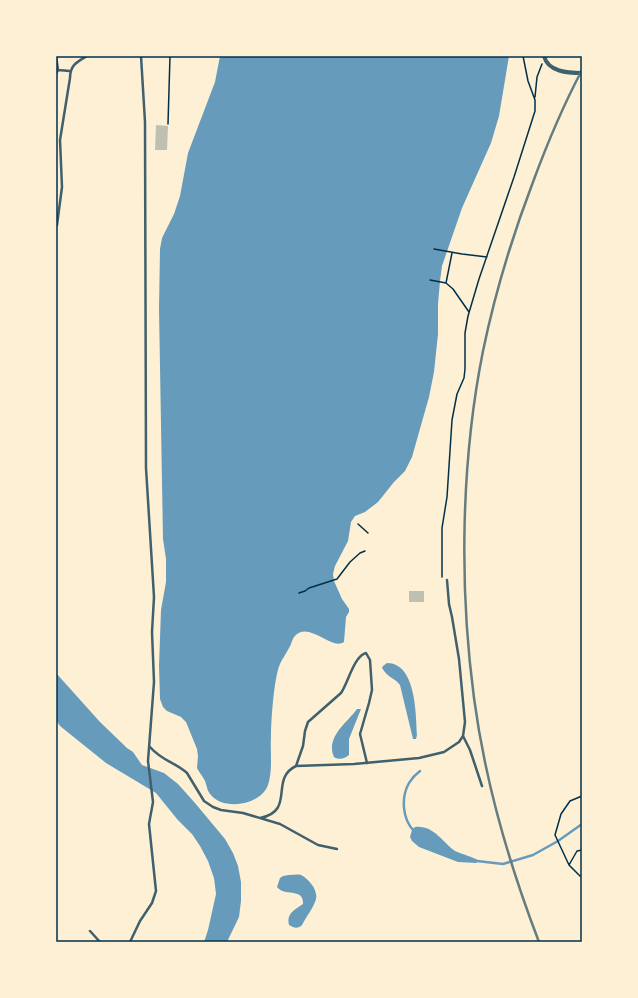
<svg xmlns="http://www.w3.org/2000/svg" width="638" height="998" font-family="Barlow,sans-serif">
	<style>
		.water { fill: #669bbc }
		.lines { fill: none; stroke-linecap: round; stroke-linejoin: round }
		.stream { stroke: #669bbc; stroke-width: 2.5 }
		.building { fill: #bec0b2 }
		.path { stroke: #003049; stroke-width: 1.5 }
		.service { stroke: #3f606c; stroke-width: 2.5 }
		.minor { stroke: #3f606c; stroke-width: 4 }
		.rail { stroke: #657d81; stroke-width: 2.5 }
		.neatline { fill: none; stroke: #003049; stroke-width: 1.5 }
	</style>
	<rect width="100%" height="100%" fill="#fdf0d5"/>
	<path class="water" d="M220,56h289l-10,60 -8,27 -29,65 -20,58 -2,15 -2,23v30l-4,38 -5,25 -17,60 -7,14 -11,11 -16,20 -13,10 -10,4 -4,6 -3,19 -13,25 -2,8 1,7 8,18 7,10v3l-3,5 -2,25c-13,9 -36,-23 -50,-5 -2,3 -3,8 -5,11 -3,6 -7,11 -9,16 -6,13 -9,57 -9,73 -1,15 2,33 -3,48 -7,20 -44,26 -57,10 -4,-4 -4,-9 -6,-14 -2,-4 -6,-9 -8,-13l1,-12 -1,-7 -11,-27 -5,-5 -14,-6 -4,-4 -3,-8 -1,-33 2,-56 5,-28v-23l-3,-20 -4,-230 1,-60 2,-11 12,-24 6,-18 8,-43 27,-71z
		M387,663c29,0 29,51 30,72l-1,4h-3l-13,-54c-5,-7 -12,-7 -18,-17l1,-2z
		M56,673l44,49 27,26 6,4 9,13 22,8 14,11 17,19 30,36 8,14 5,13 3,16v19l-2,16 -12,25h-23l4,-12 8,-36 -2,-16 -6,-17 -8,-15 -8,-12 -15,-15 -21,-26 -50,-30 -46,-37 -4,-6z
		M357,709h4l-12,30v16c-4,4 -11,5 -15,2 -9,-20 14,-35 23,-48z
		M415,827c19,-2 27,15 40,24 8,4 17,5 24,10l-3,2 -18,-1 -39,-15 -7,-6 -2,-4 2,-7z
		M289,875c4,0 9,-1 12,0 8,4 17,15 15,24 -2,8 -10,18 -14,26 -4,4 -8,3 -13,0 -3,-12 6,-15 14,-21 1,-17 -19,-7 -26,-17l3,-9 3,-2z"/>
	<g class="lines">
		<path class="stream" d="M414,831c-12,-12 -13,-34 -5,-48 3,-5 7,-9 11,-12
			M477,861l26,3 30,-9 25,-14 24,-17"/>
	</g>
	<path class="building" d="M156,125l12,1 -1,24h-12z
		M409,591h15v11h-15z"/>
	<g class="lines">
		<path class="path" d="M535,97l2,-20 5,-13
			M168,124l2,-68
			M434,249l28,5 25,3
			M430,280l16,3 7,6 16,23
			M446,283l6,-30
			M358,524l10,9
			M442,577v-49l5,-31 5,-77 5,-26 7,-16 1,-9v-36l3,-17 11,-37 35,-102 21,-66v-11l-7,-19 -5,-25
			M299,593l6,-2 4,-3 28,-9 13,-17 10,-9 5,-2
			M582,796l-12,5 -9,13 -6,21 14,30 11,11h2
			M569,865l8,-14 5,-1"/>
		<path class="service" d="M58,70l12,1
			M56,74l2,-4 -2,-14
			M57,225l5,-38 -2,-47 10,-62c0,-13 7,-16 17,-22
			M463,736l7,14 12,36
			M150,747c12,14 25,15 37,26l17,28 9,6 8,3 22,3 37,11 38,21 19,4
			M296,766l7,-20 2,-15 3,-9 33,-29c7,-10 13,-37 25,-40l4,7 2,30 -3,13 -9,31 7,29
			M260,818c36,-7 9,-39 36,-52l58,-2 65,-6 25,-6 15,-10 4,-6 2,-14 -6,-63 -7,-42 -3,-13 -2,-24
			M90,931l10,11
			M130,942l10,-21 12,-18 4,-12 -7,-67 4,-22 -5,-41 6,-79 -2,-50 2,-35 -8,-129 -1,-346 -4,-66"/>
		<path class="minor" d="M544,56c4,16 24,17 38,17"/>
		<path class="rail" d="M539,942c-30,-78 -54,-161 -65,-244 -15,-112 -13,-237 9,-347 12,-58 29,-114 50,-169 14,-38 30,-76 49,-112"/>
	</g>
	<rect width="638" height="998" fill="none" stroke="#fdf0d5" stroke-width="114"/>
	<rect x="57" y="57" width="524" height="884" class="neatline"/>
</svg>
